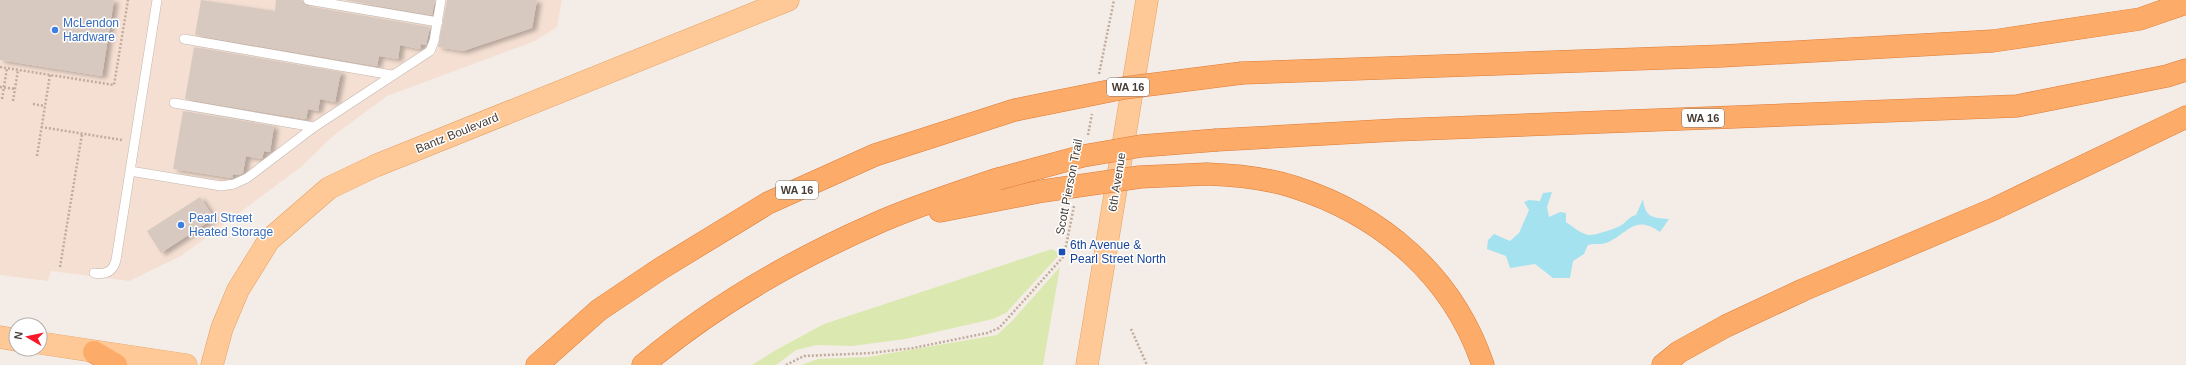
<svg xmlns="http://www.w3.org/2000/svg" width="2186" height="365" font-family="Helvetica,sans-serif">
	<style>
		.commercial { fill: #f5dfd2 }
		.green { fill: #dbe8b0 }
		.water { fill: #a4e2f0 }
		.building { fill: #d8c9c0; filter: url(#shadow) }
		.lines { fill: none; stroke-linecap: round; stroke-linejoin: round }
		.lane-casing { stroke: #c2b6ad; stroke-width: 10 }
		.primary-casing { stroke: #e4a165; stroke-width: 23 }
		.highway-casing { stroke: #dd7b38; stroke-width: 23 }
		.path { stroke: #c1ab9b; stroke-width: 2.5; stroke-dasharray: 2 2; stroke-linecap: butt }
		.lane { stroke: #fff; stroke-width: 9 }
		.primary { stroke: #fec996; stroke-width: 22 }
		.highway { stroke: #fdab68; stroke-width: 22 }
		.highway-bridge-casing { stroke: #dd7b38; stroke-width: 23; stroke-linecap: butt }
		.highway-bridge { stroke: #fdab68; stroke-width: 22 }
		.shop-dot { fill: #3f7fe0; stroke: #fff; stroke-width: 1.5 }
		.transit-dot { fill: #1a4fb4; stroke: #fff; stroke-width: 1.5 }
		.labels { text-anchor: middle; stroke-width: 3; stroke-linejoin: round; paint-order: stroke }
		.shield { fill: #fff; stroke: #7e7772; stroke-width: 1 }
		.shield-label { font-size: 11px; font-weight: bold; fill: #473d36 }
		.shop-label { font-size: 12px; fill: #366cbe; stroke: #fff; text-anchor: start }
		.street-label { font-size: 12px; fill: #473d36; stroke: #fff }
		.transit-label { font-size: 12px; fill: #164399; stroke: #fff; text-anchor: start }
	</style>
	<defs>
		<filter id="shadow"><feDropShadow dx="4.5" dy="2.5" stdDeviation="2" flood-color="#0004"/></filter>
	</defs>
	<rect width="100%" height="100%" fill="#f4ede7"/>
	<path class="commercial" d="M0,0h562l-5,27 -22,14 -148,55 -54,40 -32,31 -120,89 -52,25 -78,-10 -3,10 -48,-6z"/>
	<path class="green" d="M1052,249l8,5 -54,59 -13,6 -88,20 -53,7 -35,-1 -21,5 -20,15h-24l24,-15 48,-26z
		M1060,267l-17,98h-242l17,-6 50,-2 129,-22 16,-15z"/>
	<path class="water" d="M1552,192l-5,15 2,10 11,-5 6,1v9c7,5 14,11 22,13 5,1 31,-7 35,-11 5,-4 6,-7 13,-9l7,-16c2,18 9,19 26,20l-9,13c-26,-19 -33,3 -54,11 -6,2 -12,0 -18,2l-4,9 -11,7 -3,17h-17l-18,-14 -25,4 -4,-12 -19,-7 1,-9 6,-6 16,7 9,-8 10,-23 -5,-8 5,-2 11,1 3,-8z"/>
	<path class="building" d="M0,0h114l-12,76 -102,-16z
		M201,0l74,11 1,-11h26l5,6 123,21 -4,18 -5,-1 -1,5 -20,-4 -2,14 -19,-3 -2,10 -182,-31z
		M344,0h91l-3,15z
		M447,0h90l-5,28 -69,23 -25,-4z
		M194,47l147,25 -6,30 -15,-3 -2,12 -10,-2 -2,10 -121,-20z
		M183,111l91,15 -4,26 -6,-1 -2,8 -16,-3 -3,17 -4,2 -6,-1 -1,4 -59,-9z
		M200,197l14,21 -53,35 -14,-22z"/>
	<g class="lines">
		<defs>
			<path id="lane" d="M308,0l130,22
				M184,39l208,36
				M174,103l140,24
				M130,171l91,15 13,-2 13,-6 67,-51 116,-76 4,-10 7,-41
				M94,273c11,2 19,-1 22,-13l41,-260"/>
			<path id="primary" d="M0,337l16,3
				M40,343l146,22
				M212,365l10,-37 16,-38 31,-50 60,-52 46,-22 413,-166
				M1087,365l60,-365"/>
			<path id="highway" d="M1242,73l480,-17 271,-15 147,-22 46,-16
				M1217,140l179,-10 621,-24 150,-30 19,-6
				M1207,174c29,1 59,4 87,13 88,28 159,89 189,178
				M940,211l103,-20
				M94,352l22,13
				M537,365l62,-55 61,-41 108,-66 107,-48 140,-45
				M643,365c69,-58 150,-105 232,-141 40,-18 82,-31 123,-45
				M1663,365l16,-13 47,-26 77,-36 191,-81 192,-92"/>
		</defs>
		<use href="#lane" class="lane-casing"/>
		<use href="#primary" class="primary-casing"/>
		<use href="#highway" class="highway-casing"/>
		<path class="path" d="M0,67l114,18 14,-85
			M1099,74l15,-74
			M0,87l15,2
			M2,99l5,-31
			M13,101l5,-31
			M33,104l12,2
			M41,127l81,13
			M1088,135l4,-21
			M37,156l13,-81
			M60,267l22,-133
			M1131,329l16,36
			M786,365l18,-9 67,-3 42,-5 74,-15 12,-5 65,-72 10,-50"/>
		<use href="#lane" class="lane"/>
		<use href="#primary" class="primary"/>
		<use href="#highway" class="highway"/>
		<defs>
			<path id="highway-bridge" d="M1015,110l109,-22 118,-15
				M998,179l85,-23 58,-10 76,-6
				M1043,191l97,-14 67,-3"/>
		</defs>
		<use href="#highway-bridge" class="highway-bridge-casing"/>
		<use href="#highway-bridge" class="highway-bridge"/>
	</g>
	<g class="shop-dot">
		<circle cx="55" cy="30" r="4"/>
		<circle cx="181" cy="225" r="4"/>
	</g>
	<rect class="transit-dot" x="1058" y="248" width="8" height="8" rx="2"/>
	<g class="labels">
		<g class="shield">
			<rect x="1107" y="78" width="42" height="18" rx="3"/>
			<rect x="1682" y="109" width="42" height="18" rx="3"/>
			<rect x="776" y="181" width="42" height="18" rx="3"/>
		</g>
		<g class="shield-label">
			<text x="1128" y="91">WA 16</text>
			<text x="1703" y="122">WA 16</text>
			<text x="797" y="194">WA 16</text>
		</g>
		<g class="shop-label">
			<text x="63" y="27">McLendon<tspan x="63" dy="14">Hardware</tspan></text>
			<text x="189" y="222">Pearl Street<tspan x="189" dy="14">Heated Storage</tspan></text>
		</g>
		<g class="street-label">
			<text transform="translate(457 133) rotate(-22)" y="4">Bantz Boulevard</text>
			<text transform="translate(1117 182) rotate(-81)" y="4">6th Avenue</text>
			<text transform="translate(1069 187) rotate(-79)" y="4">Scott Pierson Trail</text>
		</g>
		<g class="transit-label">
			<text x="1070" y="249">6th Avenue &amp;<tspan x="1070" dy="14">Pearl Street North</tspan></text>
		</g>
	</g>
	<g transform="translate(28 337) rotate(279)"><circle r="19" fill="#ffffff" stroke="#b5b1af"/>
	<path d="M0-3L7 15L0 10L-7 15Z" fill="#f91829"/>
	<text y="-6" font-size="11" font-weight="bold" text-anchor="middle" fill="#473d36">N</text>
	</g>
</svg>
